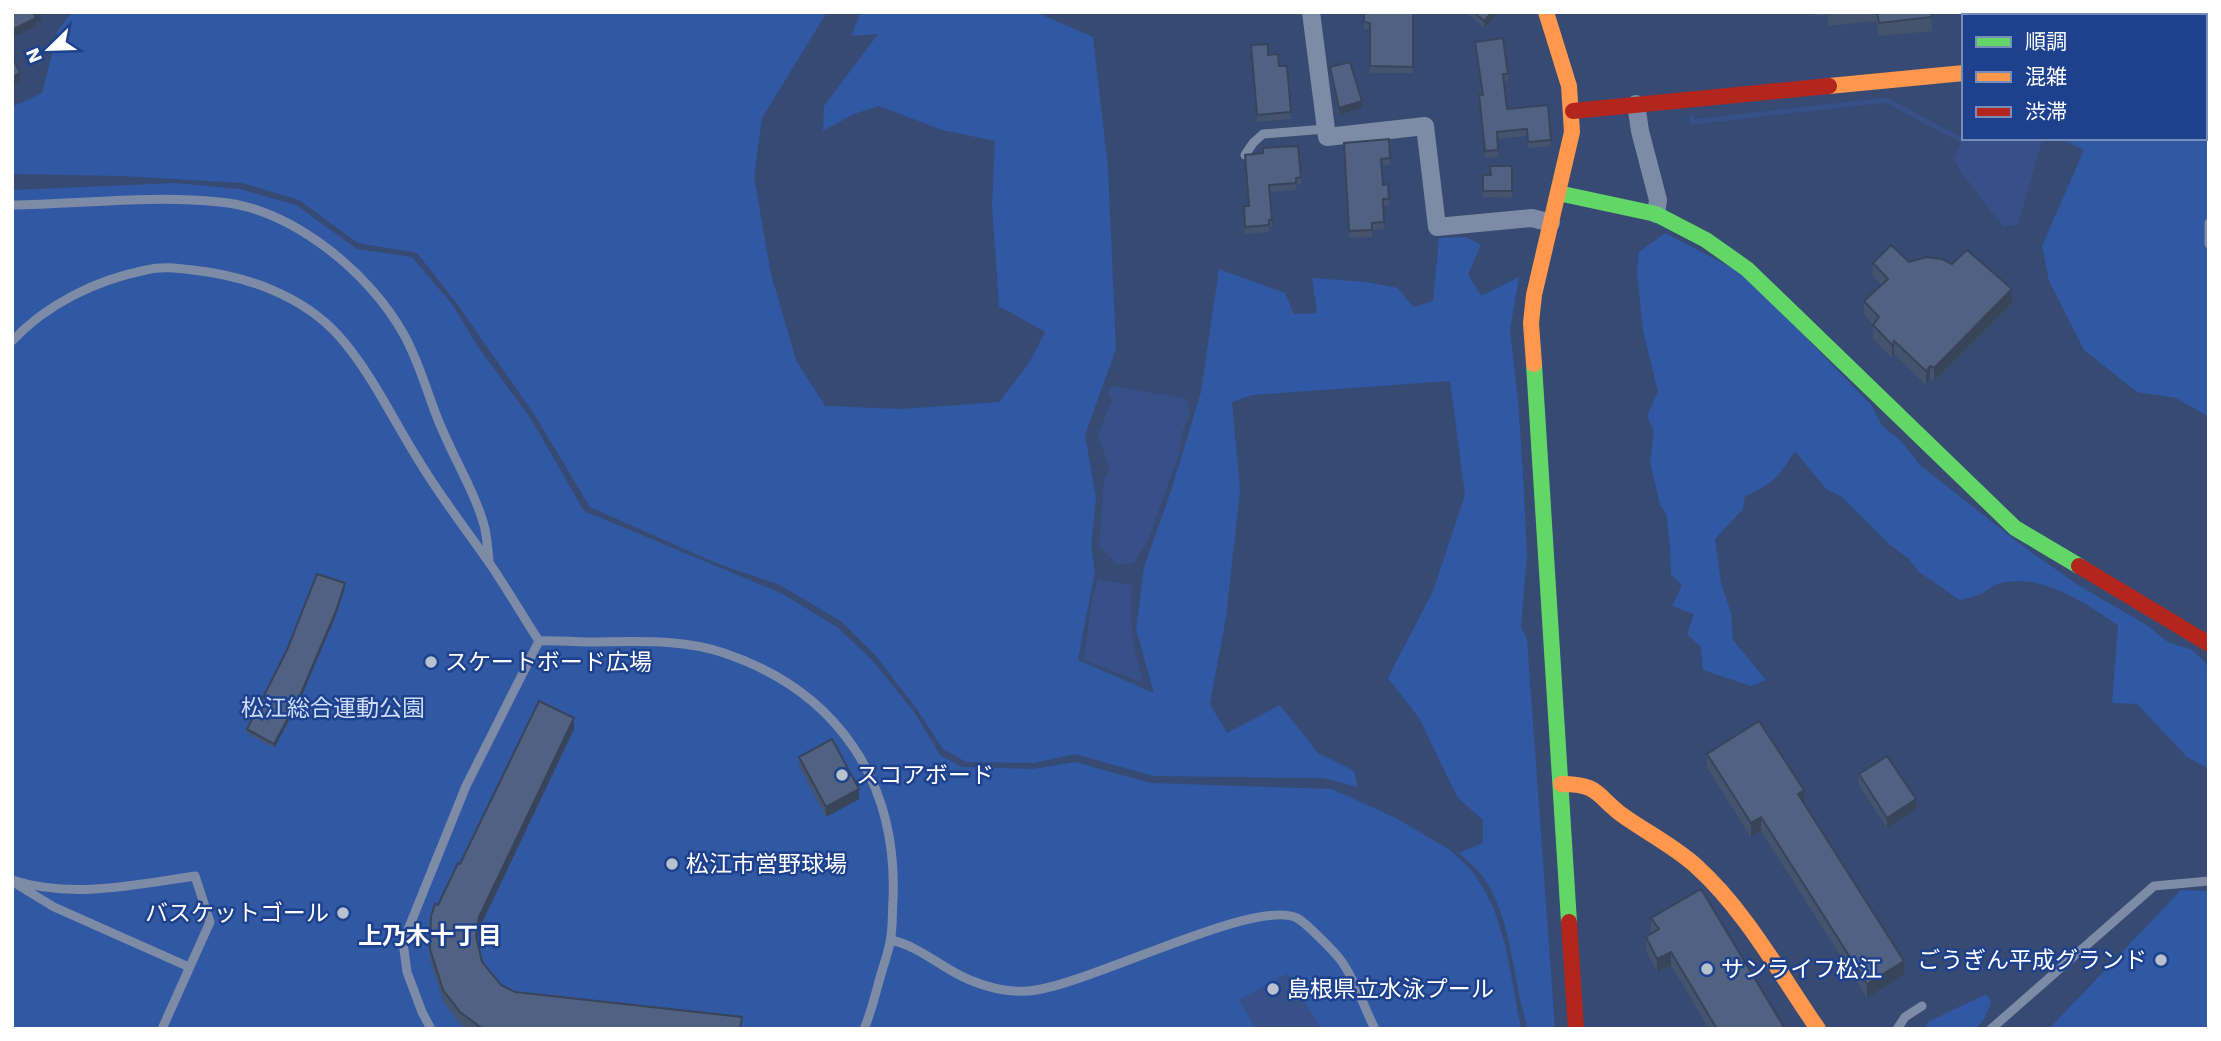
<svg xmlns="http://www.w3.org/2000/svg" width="2221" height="1041" font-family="'Work Sans','Noto Sans JP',sans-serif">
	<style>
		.green { fill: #3158a3 }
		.water { fill: #375087 }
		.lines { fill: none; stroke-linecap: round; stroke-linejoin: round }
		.stream { stroke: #375087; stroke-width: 5 }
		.lane { stroke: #7d8ba7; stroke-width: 9 }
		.street { stroke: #7d8ba7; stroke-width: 18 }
		.fast { stroke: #63d668; stroke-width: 16 }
		.slow { stroke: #ff974d; stroke-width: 16 }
		.jam { stroke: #b3261e; stroke-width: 16 }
		.wall { fill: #45536f }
		.shaded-wall { fill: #38445a }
		.building { fill: #506181; stroke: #38445a; stroke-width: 2 }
		.poi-dot { fill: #b9c0ce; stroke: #1d418c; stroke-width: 2.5 }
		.labels { text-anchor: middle; stroke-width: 5; stroke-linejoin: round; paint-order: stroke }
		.poi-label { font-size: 23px; fill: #fff; stroke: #1d418c; text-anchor: start }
		.park-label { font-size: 23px; fill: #cfdef9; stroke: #1d418c }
		.neighbourhood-label { font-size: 24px; font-weight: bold; fill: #fff; stroke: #1d418c }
	</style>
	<rect width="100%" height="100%" fill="#364a73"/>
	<path class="green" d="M72,12h755l-65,106 -8,59 17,97 25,86 29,46 76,3 98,-7 30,-39 16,-31 -46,-26 -7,-100 3,-65 -53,-11 -63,-24 -25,8 -31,17 1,-25 54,-72 -27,2 10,-24h174l58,25 15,131 8,181 -31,86 11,63 -5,47 4,26 -17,89 76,33 -18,-64 8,-62 28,-79 29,-96 18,-123 66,24 9,21 23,-1 -5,-35 54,4 32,6 15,19 20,-6 6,-63 27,-1 15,8 -13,29 13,22 38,-19 -9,53 8,72 5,72 4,81 -6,71 6,14 28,389h-27c-16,-49 -14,-102 -42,-148 -6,-10 -18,-19 -27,-28l24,-10v-23l-25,-22 -39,-80 -31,-40 45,-87 32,-96 -15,-114 -198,14 -20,7 8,88 -14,127 -16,87 17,29 53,-28 38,48 36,18 4,16 -35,-9 -170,-2 -78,-22 -41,9 -68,-1 -23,-13 -27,-41 -41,-53 -33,-33 -62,-37 -64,-22 -126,-56 -56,-93 -79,-113 -38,-48 -59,-10 -59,-43 -57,-17 -119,-7 -111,-2v-67l30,-14 16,-63z
		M2040,12h169v23h-4v-19h-165z
		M2205,67h4v350l-33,-19 -39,-6 -53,-42 -35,-69 -7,-35 42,-96 -25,-12h146z
		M176,183l64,6 56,16 61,44 55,8 40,47 26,43 53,72 53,92 197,82 56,34 35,33 30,37 13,16 25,42 22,12 71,2 42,-7 76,21 181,6 64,29 54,32 22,21 12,18 10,20 12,39 15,81h-1509v-839z
		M1665,233l81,42 126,131 10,20 17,13 22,27 103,81 54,38 67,39 23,18 24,8 17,16v103l-22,-12 -50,-53 -25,-1 6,-78c-33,-22 -75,-52 -117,-42 -7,1 -13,7 -20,11 -6,3 -14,4 -21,6l-41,-28 -10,-13 -19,-14 -48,-48 -16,-8 -31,-38c-16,25 -21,33 -50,45l-2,13 -28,30 6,44 10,30 2,27 33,40 -15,6 -48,-16 -2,-23 -14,-13 7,-20 -22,-8 10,-21 -11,-10 -1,-30 -4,-31 -6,-9 -10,-43 4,-30 -7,-16 11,-24 -15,-61 -6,-60 2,-19z
		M2181,890l28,1v138h-160z
		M1984,995l4,1 3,7 -8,18 -8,8h-51l4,-7z"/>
	<path class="water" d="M1964,134v4h79l-25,86 -15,3 -42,-55 -7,-13z
		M1111,386l76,13 3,17 -8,16 -3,23 -32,87 -13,21 -16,2 -19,-19 5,-66 6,-11 -12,-34 14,-35 -5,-8z
		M1098,579l34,6c-2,37 -1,59 11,94l-2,3 -57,-22 8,-62z
		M1288,973l33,56h-65l-17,-29z"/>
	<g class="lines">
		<path class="stream" d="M1692,117l1,5 193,-22 75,40"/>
		<path class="lane" d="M2205,80l4,2
			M1245,155l8,-12 10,-9 63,-5
			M12,205c69,-1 139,-10 207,-3 72,6 150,70 184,131 15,26 23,56 34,84 13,35 40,78 48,112 2,10 3,21 4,32
			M2209,223v21
			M12,341c35,-37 84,-61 134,-71 15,-4 31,-2 47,0 53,6 109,25 146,66 32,36 54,84 80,125 21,35 46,67 69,100 18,26 34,54 51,80
			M539,641c17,-1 32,1 48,1 45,0 93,-4 137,11 113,38 174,128 169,247 -1,14 0,29 -3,42 -2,12 -7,24 -10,36 -5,17 -9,35 -16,51
			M12,880c60,19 122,5 183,-4l15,46 -48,107
			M18,885l36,22 135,60
			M891,940c23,5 40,19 61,31 22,13 51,22 76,20 58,-4 226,-94 269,-73 7,4 14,11 20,17 8,8 18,17 25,27 14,20 22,45 33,67
			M431,1029l-9,-17 -15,-40 -4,-30 63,-156 73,-145
			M1897,1029l8,-12 17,-11
			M1991,1029l163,-143 55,-5"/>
		<path class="street" d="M1311,12l16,125 98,-11 12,101 95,-9 19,5
			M1636,104l4,27 18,69 -2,14"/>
		<path class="fast" d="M2205,47h4
			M1558,193l98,21 50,26 41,29 268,259 64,38
			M1534,364l35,558"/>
		<path class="slow" d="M1829,86l135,-13
			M1534,364l-3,-41 3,-28 38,-163 -3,-46 -23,-74
			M1561,784c41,0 34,12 64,33 23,16 50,30 71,49 49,44 84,108 122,163"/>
		<path class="jam" d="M1573,111l256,-25
			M2079,566l130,78
			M1569,922l7,107"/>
	</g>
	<path class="wall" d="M1364,12h49v61h-43v-44h-6z
		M1469,12h29v1l-14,15 -15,-13z
		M1814,12h117l1,19 -53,5 -3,-15 -48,5v-11l-13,1z
		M2066,12h35l-4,4h-28z
		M1475,42l33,32v7h-4l3,28 44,31v6l-23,2 -1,-12 -29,3v18l-13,1 -6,-56v-7h3z
		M1251,45l17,10 11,11 12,46v7l-34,3z
		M1330,67l32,41 -23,7 -9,-41z
		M1344,143l46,15v7h-8l1,20 6,14v6l-6,1 1,23 -12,1v7l-23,1z
		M1245,155l56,22v7l-5,1v5l-26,2 2,35h-3v5l-24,2 -1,-28h4z
		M1490,166h22v32l-29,-1v-22h7z
		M1909,262l103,41 -78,78 -4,-2 -4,6 -32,-31 -2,4 -19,-19v-14l-9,-11v-13l18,-16 -9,-9v-13z
		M345,587l-9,28 -37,87 -25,46 -27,-15v-4z
		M574,729l-95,200 -2,13 5,20 19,23 14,7 227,25v12h-275l-7,-5 -17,-23 -13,-41v-11l8,-44 22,-41z
		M1707,754l97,49 100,171 -37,24 -106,-167 -10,6 -44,-69z
		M799,757l60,42 -33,18 -27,-51z
		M1859,774l57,35 -29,19 -28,-43z
		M1651,918l134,111h-76l-38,-64 -14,7 -11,-22v-13l6,-4 -1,-2z"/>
	<path class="shaded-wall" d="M38,12h3v8l-5,2v4l-24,12v-8z
		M1492,12l6,1 -14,15v-7z
		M2090,12h11l-4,4h-11z
		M20,73v9l-8,3v-8z
		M1362,101v7l-23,7v-7z
		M2012,289v14l-78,78v-13z
		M1894,341v13l-2,4v-13z
		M1930,366v13l-4,6v-14z
		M345,583v4l-9,28 -37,87 -25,46v-4z
		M574,718v11l-95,200 -3,19v-12l3,-19z
		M859,789v10l-33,18v-10z
		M1804,790v13l-6,-9z
		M1916,799v10l-29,19v-10z
		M1761,817v14l-10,6v-14z
		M1671,952v13l-14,7v-13z
		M1904,961v13l-37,24v-14z"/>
	<path class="building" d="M12,12h26l-4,2 2,4 -24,12z
		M1364,12h49v55l-43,-1v-43l-6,-1z
		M1474,12h18l-8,9z
		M1877,12h54l1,5 -53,6z
		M2075,12h15l-4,4h-7z
		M1503,38l5,36h-5l4,35 41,-4 3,35 -23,2 -1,-13 -30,3 1,18 -13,1 -6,-56h4l-8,-53z
		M1268,44v11l10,-1 1,12h8l4,46 -34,3 -6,-70z
		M12,56l8,17 -8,4z
		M1350,62l12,39 -23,7 -9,-41z
		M1389,139l1,19 -9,1 2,26 5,-1 1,15h-6l1,23 -12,1v7l-23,1 -5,-88z
		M1298,146l3,31 -5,1v5l-27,2 3,35h-3v5l-24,2 -1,-21h5l-4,-51 18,-2v-5z
		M1490,166h22v25h-29v-16h8z
		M1891,245l18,17 18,-5 15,2 10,5 15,-14 45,39 -78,79 -4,-2 -4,5 -32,-30 -2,4 -19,-20 6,-8 -15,-16 24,-22 -15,-16z
		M317,574l28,9 -9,28 -37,87 -25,46 -27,-15 40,-79z
		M539,701l35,17 -95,199 -3,19 6,26 19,23 14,7 227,25 -2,12h-257l-23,-17 -17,-22 -13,-41 1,-33 4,-12 3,1 20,-42 2,1z
		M1759,721l45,69 -6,4 106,167 -37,23 -106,-167 -10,6 -44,-69z
		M832,739l27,50 -33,18 -27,-50z
		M1887,756l29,43 -29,19 -28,-44z
		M1701,889l84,140h-68l-46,-77 -14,7 -11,-22 13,-8 -8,-11z"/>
	<g class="poi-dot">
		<circle cx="431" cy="662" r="7"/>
		<circle cx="842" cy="775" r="7"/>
		<circle cx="672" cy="864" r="7"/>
		<circle cx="343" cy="913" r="7"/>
		<circle cx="2161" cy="960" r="7"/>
		<circle cx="1707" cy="969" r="7"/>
		<circle cx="1273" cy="989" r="7"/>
	</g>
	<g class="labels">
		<g class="poi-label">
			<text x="445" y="670">スケートボード広場</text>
			<text x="856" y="783">スコアボード</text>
			<text x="686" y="872">松江市営野球場</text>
			<text x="329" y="921" text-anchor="end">バスケットゴール</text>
			<text x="2147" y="968" text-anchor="end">ごうぎん平成グランド</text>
			<text x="1721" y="977">サンライフ松江</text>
			<text x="1287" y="997">島根県立水泳プール</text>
		</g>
		<g class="park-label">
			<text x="333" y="716">松江総合運動公園</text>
		</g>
		<g class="neighbourhood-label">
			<text x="430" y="944">上乃木十丁目</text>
		</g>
	</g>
	<rect width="2221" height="1041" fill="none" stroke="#ffffff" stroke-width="28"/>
	<rect x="1962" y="14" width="245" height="126" fill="#1d418c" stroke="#778dba" stroke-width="2"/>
	<rect x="1976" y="37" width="35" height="10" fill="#63d668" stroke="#778dba" stroke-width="2"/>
	<text x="2025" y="49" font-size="21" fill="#ffffff">順調</text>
	<rect x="1976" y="72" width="35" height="10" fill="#ff974d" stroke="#778dba" stroke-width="2"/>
	<text x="2025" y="84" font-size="21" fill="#ffffff">混雑</text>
	<rect x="1976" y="107" width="35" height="10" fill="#b3261e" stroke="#778dba" stroke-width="2"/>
	<text x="2025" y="119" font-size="21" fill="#ffffff">渋滞</text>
	<g transform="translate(49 49) rotate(247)" stroke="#1d418c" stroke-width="5" paint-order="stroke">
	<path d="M0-5L12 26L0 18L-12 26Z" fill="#ffffff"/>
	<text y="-10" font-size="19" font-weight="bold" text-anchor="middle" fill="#ffffff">N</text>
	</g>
</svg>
